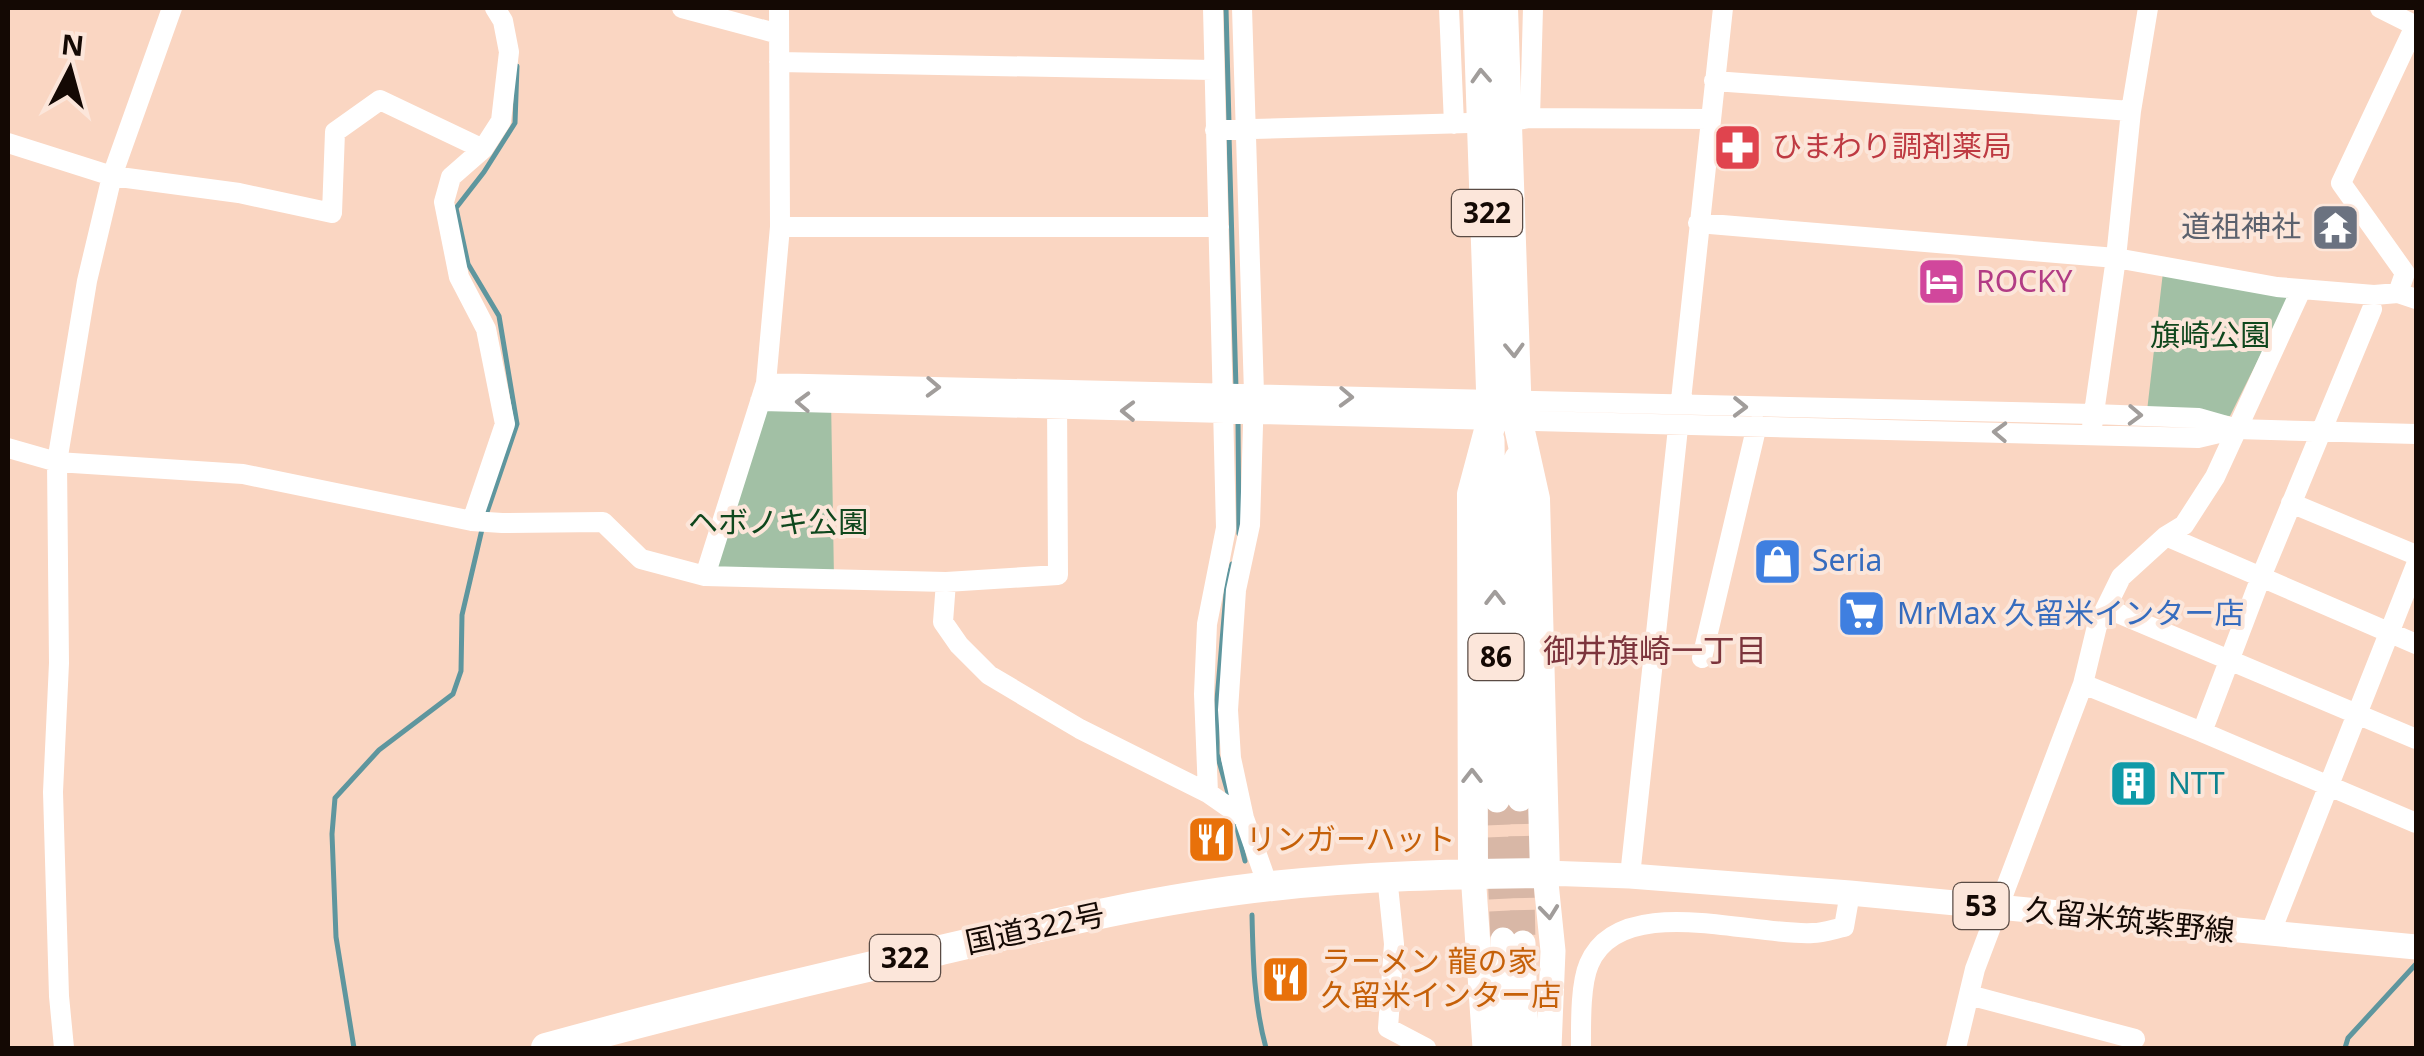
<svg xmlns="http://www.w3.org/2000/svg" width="2424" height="1056" font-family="'Noto Sans','Noto Sans JP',sans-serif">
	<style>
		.park { fill: #a2c0a5 }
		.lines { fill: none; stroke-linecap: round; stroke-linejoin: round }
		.stream { stroke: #5e969e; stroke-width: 5 }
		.major-tunnel { stroke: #d8b7a6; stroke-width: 25; stroke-dasharray: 25 12; stroke-linecap: butt }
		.minor { stroke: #fff; stroke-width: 20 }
		.major { stroke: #fff; stroke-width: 25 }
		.highway { stroke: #fff; stroke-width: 30 }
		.oneway { stroke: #a19d9b }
		.labels { text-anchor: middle; stroke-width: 8; stroke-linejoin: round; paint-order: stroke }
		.shield { fill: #fce6da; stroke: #5a4b44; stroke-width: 2.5 }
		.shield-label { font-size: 28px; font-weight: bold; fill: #140904 }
		.health-label { font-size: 30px; fill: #be3a42; stroke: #fce6da; text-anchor: start }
		.worship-label { font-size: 30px; fill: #5b616d; stroke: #fce6da; text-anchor: end }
		.hotel-label { font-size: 30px; fill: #b23c85; stroke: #fce6da; text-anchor: start }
		.park-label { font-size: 30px; fill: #0f471d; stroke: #fce6da }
		.shop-label { font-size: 30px; fill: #366cbe; stroke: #fce6da; text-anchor: start }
		.culture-label { font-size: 30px; fill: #0d838f; stroke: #fce6da; text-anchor: start }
		.food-label { font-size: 30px; fill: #c56008; stroke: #fce6da; text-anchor: start }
		.street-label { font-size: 30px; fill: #140904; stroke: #fce6da }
		.neighbourhood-label { font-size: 32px; fill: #7c343c; stroke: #fce6da }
	</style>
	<rect width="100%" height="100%" fill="#fad6c2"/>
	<path class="park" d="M2163,272l127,24 -60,120 -83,-5z
		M764,390l67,8 3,181 -129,-3z"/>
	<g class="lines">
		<path class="stream" d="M1226,8l3,116
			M1229,135l7,254
			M1238,420l1,114
			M486,515l31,-91 -18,-108 -31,-52 -12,-56 28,-36 31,-49 2,-57
			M1230,800l-13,-46v-54l10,-118 5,-18
			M1236,825l9,36
			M1252,915c1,46 2,89 14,133
			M354,1048l-18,-111 -4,-103 3,-36 44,-48 74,-56 8,-23 1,-56 21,-90
			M2345,1048l3,-10 68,-74"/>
		<path class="major-tunnel" d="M1520,799l3,144
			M1497,800l6,140"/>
		<path class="minor" d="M682,8l97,26
			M1242,8l12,385 -4,132 -14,65 -8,120 3,48 13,60 24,68
			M1449,8l5,116
			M2380,8l36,18
			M779,62l434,8
			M1714,81l417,30
			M1530,118l3,-110
			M1215,130l290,-8 25,-4 180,1
			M8,143l104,33 127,17 93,20 3,-81 45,-32 103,49
			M1698,223l418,35 161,29 97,8 24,-2 18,6
			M780,227h439
			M2398,293l7,-20 -64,-90 74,-157
			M2372,309l-111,268 -59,155 214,91
			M766,383l1327,31 106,4 35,10
			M760,401l1438,37 38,-9 180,5
			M2092,427l24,-169 15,-147 17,-103
			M8,448l49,14 186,12 229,47 30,2 101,-1 38,37 64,17 241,6 112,-7 -1,-178
			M2291,503l125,52
			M472,521l33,-97 -19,-95 -27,-52 -15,-75 7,-25 32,-28 18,-28 8,-69 -6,-31 -8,-13
			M2166,536l250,108
			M705,576l61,-193 14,-156 -1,-219
			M946,582l-3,40 16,23 30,30 91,54 128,64 36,25
			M2106,608l310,131
			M1702,658l55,-233
			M2083,684l119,48
			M1208,793l-4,-99 3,-70 19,-96 -13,-520
			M1387,876l7,68 -6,84 38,20
			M1630,876l93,-868
			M2270,934l146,-369
			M1969,995l166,44
			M64,1048l-5,-52 -6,-204 6,-129 -2,-201 30,-181 25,-105 60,-168
			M1581,1048c0,-23 -1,-63 8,-84 31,-74 164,-27 224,-31 10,0 21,-4 31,-6l6,-34
			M1956,1048l19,-79 108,-285 14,-58 24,-49 45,-41 18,-11 31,-48 86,-187"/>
		<path class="major" d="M1492,440l5,360
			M1517,458l3,341
			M1473,873l12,175
			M1503,940l3,108
			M1523,943l3,105
			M1549,1048l4,-97 -8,-78 85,3 220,17 566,54"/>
		<path class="highway" d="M1473,873l-1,-379 20,-75 -14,-411
			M546,1048c130,-36 260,-67 391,-97 110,-26 222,-53 335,-65 91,-10 182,-12 273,-13l-10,-374 -18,-81 -14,-410"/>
	</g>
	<defs><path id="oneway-chevron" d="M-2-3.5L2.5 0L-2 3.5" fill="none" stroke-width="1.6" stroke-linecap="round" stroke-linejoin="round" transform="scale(2.5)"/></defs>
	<g class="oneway">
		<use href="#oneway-chevron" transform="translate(1481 76) rotate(-93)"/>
		<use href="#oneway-chevron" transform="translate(1514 350) rotate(88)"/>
		<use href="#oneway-chevron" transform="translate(933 387) rotate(2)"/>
		<use href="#oneway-chevron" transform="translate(1346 397) rotate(2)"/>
		<use href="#oneway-chevron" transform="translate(803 402) rotate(-178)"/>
		<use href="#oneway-chevron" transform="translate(1740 407) rotate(1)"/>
		<use href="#oneway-chevron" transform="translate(1128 411) rotate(-179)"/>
		<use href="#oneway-chevron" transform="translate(2135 415) rotate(2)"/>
		<use href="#oneway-chevron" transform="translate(2000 432) rotate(-178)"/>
		<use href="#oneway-chevron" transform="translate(1495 598) rotate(-90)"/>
		<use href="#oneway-chevron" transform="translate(1472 776) rotate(-90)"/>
		<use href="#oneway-chevron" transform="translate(1549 912) rotate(84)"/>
	</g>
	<defs>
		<symbol id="pharmacy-square" viewBox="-11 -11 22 22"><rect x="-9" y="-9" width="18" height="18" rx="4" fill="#e0444e" stroke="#fce6da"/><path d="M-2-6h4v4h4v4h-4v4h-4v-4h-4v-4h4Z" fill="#fff"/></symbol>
		<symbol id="temple-square" viewBox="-11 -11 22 22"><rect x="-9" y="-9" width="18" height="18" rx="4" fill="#6b7280" stroke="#fce6da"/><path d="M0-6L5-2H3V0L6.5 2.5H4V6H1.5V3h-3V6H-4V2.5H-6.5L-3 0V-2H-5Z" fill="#fff"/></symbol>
		<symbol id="hotel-square" viewBox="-11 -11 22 22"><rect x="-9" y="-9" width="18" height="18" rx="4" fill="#d1479c" stroke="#fce6da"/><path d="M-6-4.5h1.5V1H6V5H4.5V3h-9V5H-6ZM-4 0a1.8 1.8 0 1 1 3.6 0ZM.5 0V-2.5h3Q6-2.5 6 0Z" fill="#fff"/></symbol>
		<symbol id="shop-square" viewBox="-11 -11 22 22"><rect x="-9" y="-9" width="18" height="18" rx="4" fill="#3f7fe0" stroke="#fce6da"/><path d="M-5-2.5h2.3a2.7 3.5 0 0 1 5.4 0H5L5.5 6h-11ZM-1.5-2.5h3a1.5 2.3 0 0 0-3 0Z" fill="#fff"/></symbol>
		<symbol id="supermarket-square" viewBox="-11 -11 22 22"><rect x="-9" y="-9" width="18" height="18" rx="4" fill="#3f7fe0" stroke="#fce6da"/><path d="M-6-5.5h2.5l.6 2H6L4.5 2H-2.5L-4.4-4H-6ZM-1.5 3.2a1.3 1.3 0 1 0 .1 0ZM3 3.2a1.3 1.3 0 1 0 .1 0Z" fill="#fff"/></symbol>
		<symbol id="building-square" viewBox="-11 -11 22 22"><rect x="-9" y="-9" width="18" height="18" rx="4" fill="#0f9aa8" stroke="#fce6da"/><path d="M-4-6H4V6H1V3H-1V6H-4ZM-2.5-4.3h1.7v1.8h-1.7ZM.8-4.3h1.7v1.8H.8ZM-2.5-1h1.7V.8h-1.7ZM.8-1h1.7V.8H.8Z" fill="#fff"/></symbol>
		<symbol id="restaurant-square" viewBox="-11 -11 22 22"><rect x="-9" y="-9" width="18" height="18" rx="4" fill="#e8710a" stroke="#fce6da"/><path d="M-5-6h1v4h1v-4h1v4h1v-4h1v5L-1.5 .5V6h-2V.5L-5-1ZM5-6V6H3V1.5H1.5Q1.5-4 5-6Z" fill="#fff"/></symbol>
	</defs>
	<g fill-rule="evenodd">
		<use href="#pharmacy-square" x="1710" y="120" width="55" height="55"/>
		<use href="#temple-square" x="2308" y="200" width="55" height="55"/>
		<use href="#hotel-square" x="1914" y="254" width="55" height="55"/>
		<use href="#shop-square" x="1750" y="534" width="55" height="55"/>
		<use href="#supermarket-square" x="1834" y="586" width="55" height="55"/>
		<use href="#building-square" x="2106" y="756" width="55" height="55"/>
		<use href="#restaurant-square" x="1184" y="812" width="55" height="55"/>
		<use href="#restaurant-square" x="1258" y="952" width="55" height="55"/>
	</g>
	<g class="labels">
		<g class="shield">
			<rect x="1452" y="190" width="70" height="46" rx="8"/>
			<rect x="1468.5" y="634" width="55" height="46" rx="8"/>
			<rect x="1953.5" y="883" width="55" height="46" rx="8"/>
			<rect x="870" y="935" width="70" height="46" rx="8"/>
		</g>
		<g class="shield-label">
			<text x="1487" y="223">322</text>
			<text x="1496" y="667">86</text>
			<text x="1981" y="916">53</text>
			<text x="905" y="968">322</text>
		</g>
		<g class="health-label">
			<text x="1772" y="157">ひまわり調剤薬局</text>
		</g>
		<g class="worship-label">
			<text x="2301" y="237">道祖神社</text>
		</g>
		<g class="hotel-label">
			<text x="1976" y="292">ROCKY</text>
		</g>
		<g class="park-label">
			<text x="2210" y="346">旗崎公園</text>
			<text x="778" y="533">ヘボノキ公園</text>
		</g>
		<g class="shop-label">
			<text x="1812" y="571">Seria</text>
			<text x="1897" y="624">MrMax 久留米インター店</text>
		</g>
		<g class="culture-label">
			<text x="2168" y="794">NTT</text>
		</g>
		<g class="food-label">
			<text x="1246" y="850">リンガーハット</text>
			<text x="1321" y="972">ラーメン 龍の家<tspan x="1321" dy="34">久留米インター店</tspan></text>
		</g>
		<g class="street-label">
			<text transform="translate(2130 921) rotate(6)" y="10">久留米筑紫野線</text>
			<text transform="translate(1035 929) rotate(-12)" y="10">国道322号</text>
		</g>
		<g class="neighbourhood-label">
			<text x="1655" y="662">御井旗崎一丁目</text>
		</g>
	</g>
	<rect width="2424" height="1056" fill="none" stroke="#140904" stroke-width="20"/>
	<g transform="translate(70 70) rotate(6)" stroke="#fce6da" stroke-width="8" paint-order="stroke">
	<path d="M0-8L18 38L0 25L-18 38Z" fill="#140904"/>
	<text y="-15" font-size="28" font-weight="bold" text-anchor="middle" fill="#140904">N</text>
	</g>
</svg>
